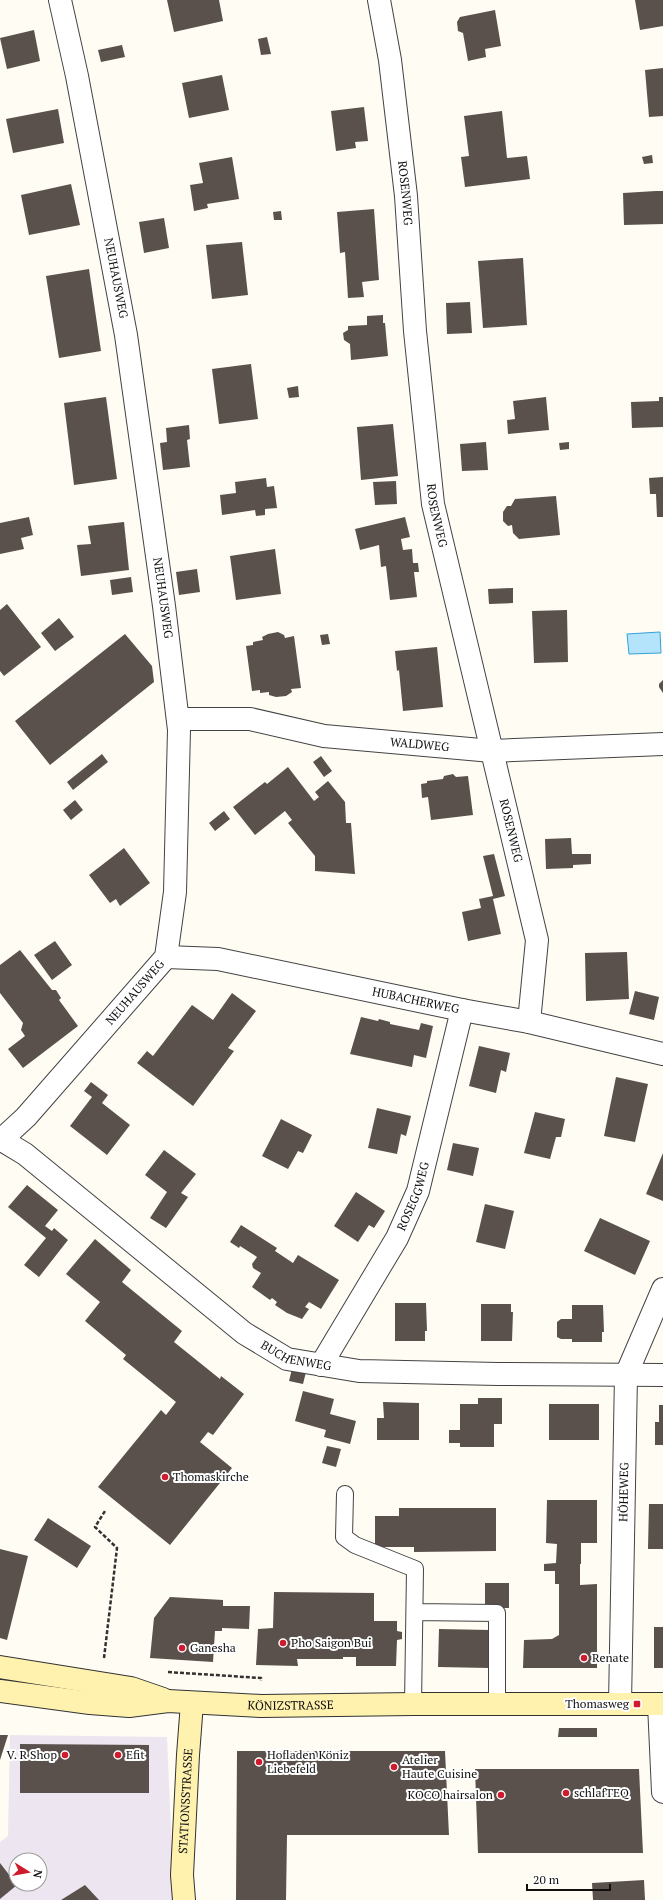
<svg xmlns="http://www.w3.org/2000/svg" width="663" height="1900" font-family="'PT Serif',serif">
	<style>
		.industrial { fill: #ede5ef; fill-rule: evenodd }
		.water { fill: #b4e4fb; stroke: #34a0d9 }
		.building { fill: #5a504c }
		.lines { fill: none; stroke-linecap: round; stroke-linejoin: round }
		.lane-casing { stroke: #434343; stroke-width: 18 }
		.street-casing { stroke: #434343; stroke-width: 24 }
		.secondary-casing { stroke: #323232; stroke-width: 24 }
		.path { stroke: #323232; stroke-width: 2.5; stroke-dasharray: 4 2; stroke-linecap: butt }
		.lane { stroke: #fff; stroke-width: 16 }
		.street { stroke: #fff; stroke-width: 22 }
		.secondary { stroke: #fff2af; stroke-width: 22 }
		.poi-dot { fill: #ce1b2d; stroke: #fff; stroke-width: 1.5 }
		.labels { text-anchor: middle; stroke-width: 4; stroke-linejoin: round; paint-order: stroke }
		.street-label { font-size: 12px; fill: #101010; stroke: #fff }
		.poi-label { font-size: 12px; fill: #101010; stroke: #fff; text-anchor: start }
	</style>
	<rect width="100%" height="100%" fill="#fffcf4"/>
	<path class="industrial" d="M10,1735l157,2 7,163h-174v-58l8,-6zM16,1860h24v24h-24z"/>
	<path class="water" d="M660,632l1,21 -32,1 -2,-20z"/>
	<path class="building" d="M167,0h52l4,21 -49,11z
		M635,0h28v26l-23,4z
		M495,10l6,36 -16,3 1,8 -18,4 -5,-28 -5,-2 -1,-9 3,-5z
		M34,30l6,31 -33,8 -7,-31z
		M267,37l4,17 -10,1 -3,-16z
		M122,45l3,12 -24,5 -3,-12z
		M663,68v48l-14,1 -4,-47z
		M222,75l7,35 -40,8 -7,-35z
		M364,107l4,34 -13,1 1,6 -20,3 -5,-40z
		M58,109l6,34 -51,10 -7,-34z
		M502,111l5,47 20,-2 3,23 -65,8 -4,-30 8,-1 -5,-40z
		M652,155l1,8 -9,1 -2,-7z
		M232,157l7,42 -32,5 1,4 -14,3 -4,-26 13,-2 -4,-20z
		M71,184l9,41 -51,10 -8,-40z
		M656,191h7v33l-39,1 -1,-32z
		M374,209l5,71 -17,2 2,15 -16,1 -3,-46 -5,1 -3,-41z
		M281,211l1,9h-8l-1,-8z
		M164,218l5,30 -25,5 -5,-31z
		M242,242l6,53 -36,4 -6,-54z
		M523,258l4,67 -44,3 -5,-67z
		M89,269l12,82 -42,7 -13,-82z
		M470,302l2,31 -25,1 -1,-31z
		M383,315v8h2l3,33 -37,4 -1,-16 -6,-4 -1,-7 5,-3v-4l19,-1v-9z
		M251,364l7,55 -39,5 -7,-55z
		M298,386l1,11 -10,1 -2,-10z
		M106,397l11,82 -43,6 -10,-82z
		M546,397l3,33 -41,4 -1,-14 8,-1 -2,-18z
		M659,397h4v30l-31,1 -1,-26 28,-1z
		M393,424l5,52 -37,4 -4,-53z
		M189,425l1,14 -3,1 3,27 -27,3 -3,-27 7,-1 -1,-14z
		M486,442l2,28 -26,1 -2,-27z
		M569,442v7l-9,1 -1,-7z
		M663,477v40h-6l-1,-23h-6l-1,-16z
		M266,478l1,9 7,-1 3,22 -12,1v6l-9,1 -1,-6 -33,5 -2,-20 16,-2 -1,-11z
		M396,481l1,23 -22,1 -2,-23z
		M556,496l4,39 -41,4 -6,-6 -1,-8 -4,1 -5,-5v-9l4,-6h4l4,-7z
		M29,517l4,18 -12,3 3,11 -24,5v-31z
		M405,517l5,20 -9,2 2,11 9,-1 1,14h5l1,9h-5l3,25 -27,3 -4,-34 -5,1 -2,-22 -19,5 -5,-21z
		M124,522l5,48 -48,6 -4,-31 14,-1 -3,-18z
		M275,549l6,45 -45,6 -6,-44z
		M197,569l3,23 -21,3 -3,-23z
		M131,577l2,15 -21,3 -2,-15z
		M513,588v15l-24,1 -1,-15z
		M7,604l34,43 -37,29 -4,-5v-61z
		M567,610l1,52 -34,1 -2,-52z
		M59,618l15,19 -19,14 -14,-18z
		M278,632l6,3 1,3 9,-2 7,52 -10,1 1,3 -6,4 -10,1 -7,-2v-3l-9,1v-3l-8,1 -6,-45 7,-1v-3l10,-2 -1,-3 6,-3z
		M125,634l27,32 2,16 -104,83 -35,-44z
		M328,634l2,10 -8,1 -2,-10z
		M437,647l6,60 -40,4 -4,-41 -2,1 -2,-20z
		M663,680v13l-4,-6v-3z
		M102,754l6,8 -35,28 -6,-8z
		M321,756l11,15 -8,6 -11,-15z
		M288,767l26,34 5,-4 -4,-5 13,-11 17,21 1,21h5l4,51 -40,-3v-15l-27,-33 4,-3 -7,-9 -30,24 -22,-28 32,-25 2,2z
		M453,774l3,3 12,-1 5,39 -42,5 -3,-23 -6,1 -1,-14 6,-1v-2l16,-2 1,-3z
		M75,800l8,10 -12,10 -8,-10z
		M224,811l6,8 -15,12 -6,-8z
		M571,838l1,16h19v10l-18,1v3l-27,1 -1,-30z
		M124,848l26,35 -30,23 -4,-7 -6,4 -21,-28z
		M494,854l11,42 -12,3 8,35 -33,7 -6,-29 19,-4 -2,-9 14,-3 -10,-40z
		M55,941l17,24 -20,15 -18,-25z
		M20,950l32,40h4l5,8 -2,2 19,26 -55,42 -15,-19 17,-13 -4,-6 2,-7 -23,-30v-28z
		M627,952l2,47 -43,2 -1,-48z
		M635,991l24,6 -5,23 -25,-6z
		M232,993l24,18 -28,37 6,3 -41,55 -56,-43 10,-12 6,5 39,-51 21,15z
		M361,1017l17,4 1,-2 11,3v2l29,6 2,-7 12,3 -7,32 -12,-3 -2,12 -62,-13z
		M479,1046l31,7 -4,19 -5,-2 -5,23 -27,-7z
		M616,1077l32,7 -13,58 -31,-6z
		M91,1082l17,13 -6,8 28,22 -23,30 -37,-29 22,-29 -8,-6z
		M377,1108l34,8 -5,20 -5,-2 -4,20 -29,-6z
		M535,1112l30,7 -4,18h-5l-6,22 -26,-6z
		M281,1119l31,16 -9,18 -5,-2 -10,18 -26,-13z
		M453,1143l26,5 -6,28 -26,-6z
		M164,1150l32,24 -15,19 7,4 -22,31 -16,-10 17,-26 -22,-17z
		M663,1153v48l-17,-7z
		M27,1185l31,25 -13,16 7,5 2,-3 14,12 -29,37 -15,-12 22,-27 -38,-31z
		M356,1192l29,19 -11,17 -5,-3 -11,17 -24,-16z
		M485,1204l29,7 -9,38 -29,-7z
		M600,1218l50,23 -15,34 -51,-24z
		M241,1225l36,23 -2,3 18,12 5,-8 41,25 -18,29 -12,-7 -4,5 4,2 -7,10 -15,-6 -12,-8 2,-3 -5,-4 -2,2 -18,-13 9,-14 -8,-5 -1,-4 5,-7 -17,-11 -1,2 -9,-6z
		M95,1239l36,31 -9,12 60,49 -8,11 46,37 1,-3 23,18 -31,41 -5,-3 -8,10 32,26 -62,77 -72,-58 63,-77 5,5 10,-13 -53,-43 3,-4 -41,-34 15,-19 -34,-28z
		M395,1303h31l1,28h-2v10h-30z
		M481,1304h30v8h2l-1,29h-31z
		M572,1305h31l1,27h-2v10h-30v-3h-11l-4,-2v-15l4,-3h11z
		M292,1369l14,3 -3,12 -14,-3z
		M303,1391l31,8 -4,15 26,7 -6,23 -26,-7 2,-7 -31,-9z
		M478,1398h24v26h-8v23h-34v-4h-11v-13h11v-26h18z
		M383,1402l36,1v37h-42v-22h7z
		M549,1404h50v36h-50z
		M659,1405h4v40h-8v-23h4z
		M327,1446l14,3 -5,18 -14,-4z
		M547,1500h50v43h-16v21h-1v21l17,-1v84h-74l1,-28 28,-1 7,-4v-51h-4v-13h-11v-7l12,-1 1,-19 -11,-1z
		M649,1504h14v45h-15z
		M399,1508h97v43l-82,1v-5h-39v-31h24z
		M48,1518l43,28 -14,22 -43,-28z
		M0,1549l28,7 -21,84 -7,-2z
		M485,1583h24v25h-24z
		M274,1592l100,1v28h23v10l5,1v7l-5,1 -1,26h-40v-9h-13v2h-46l1,7 -42,-1 2,-36 15,-1z
		M170,1597l53,3v6h27l-1,23 -27,-1v3h-7l-2,31 -63,-4 4,-40z
		M654,1627h9v41h-9z
		M439,1629l51,1 -1,38 -51,-1z
		M559,1728h38v9h-39z
		M0,1735h8l-8,25z
		M20,1744l129,1v48h-129z
		M237,1751h208l4,84h-162l-1,65h-50z
		M475,1769h164l4,84h-165z
		M0,1863l17,22 -17,14z
		M644,1880l1,20h-52l-1,-17z
		M85,1885l14,15h-38z"/>
	<g class="lines">
		<defs>
			<path id="lane" d="M345,1494l-1,43 11,8 60,24 -2,135
				M415,1612l82,1v91"/>
			<g id="street">
				<path id="s1" d="M379,0l11,60 16,136 9,135 18,173 104,436 -8,82"/>
				<path id="s2" d="M179,719h71l74,17 168,15 171,-7"/>
				<path id="s3" d="M166,957l52,2 244,51 67,12 134,32"/>
				<path id="s4" d="M0,1139l25,15 219,179 43,26 72,12 139,3 165,1"/>
				<path id="s5" d="M0,1141l26,-24 140,-160 9,-65 4,-162 -15,-124 -38,-271 -49,-259 -17,-76"/>
				<path id="s6" d="M321,1365l76,-127 21,-47 44,-181"/>
				<path id="s7" d="M620,1704l6,-329 37,-86"/>
				<path d="M659,1704l4,88"/>
			</g>
			<g id="secondary">
				<path d="M0,1667l131,21 32,11"/>
				<path id="s8" d="M0,1691l90,12 39,3 39,-5 93,5 152,-2h250"/>
				<path id="s9" d="M184,1900l-2,-25 6,-120 4,-52"/>
			</g>
		</defs>
		<use href="#lane" class="lane-casing"/>
		<use href="#street" class="street-casing"/>
		<use href="#secondary" class="secondary-casing"/>
		<path class="path" d="M104,1658l13,-110 -22,-21 10,-16
			M168,1672l93,6v3"/>
		<use href="#lane" class="lane"/>
		<use href="#street" class="street"/>
		<use href="#secondary" class="secondary"/>
	</g>
	<g class="poi-dot">
		<circle cx="165" cy="1477" r="4"/>
		<circle cx="283" cy="1643" r="4"/>
		<circle cx="182" cy="1648" r="4"/>
		<circle cx="584" cy="1658" r="4"/>
		<rect x="633" y="1700" width="8" height="8" rx="2"/>
		<circle cx="65" cy="1755" r="4"/>
		<circle cx="118" cy="1755" r="4"/>
		<circle cx="259" cy="1762" r="4"/>
		<circle cx="394" cy="1767" r="4"/>
		<circle cx="566" cy="1793" r="4"/>
		<circle cx="501" cy="1795" r="4"/>
	</g>
	<g class="labels">
		<g class="street-label">
			<text dy="4" stroke="none"><textPath href="#s1" startOffset="195">ROSENWEG</textPath></text>
			<text transform="translate(116 278) rotate(79)" y="4">NEUHAUSWEG</text>
			<text dy="4" stroke="none"><textPath href="#s1" startOffset="519">ROSENWEG</textPath></text>
			<text transform="translate(163 598) rotate(82)" y="4">NEUHAUSWEG</text>
			<text dy="4" stroke="none"><textPath href="#s2" startOffset="243">WALDWEG</textPath></text>
			<text dy="4" stroke="none"><textPath href="#s1" startOffset="843">ROSENWEG</textPath></text>
			<text dy="4" stroke="none"><textPath href="#s5" startOffset="201">NEUHAUSWEG</textPath></text>
			<text dy="4" stroke="none"><textPath href="#s3" startOffset="254">HUBACHERWEG</textPath></text>
			<text dy="4" stroke="none"><textPath href="#s6" startOffset="193">ROSEGGWEG</textPath></text>
			<text dy="4" stroke="none"><textPath href="#s4" startOffset="370">BUCHENWEG</textPath></text>
			<text dy="4" stroke="none"><textPath href="#s7" startOffset="212">HÖHEWEG</textPath></text>
			<text dy="4" stroke="none"><textPath href="#s8" startOffset="292">KÖNIZSTRASSE</textPath></text>
			<text dy="4" stroke="none"><textPath href="#s9" startOffset="99">STATIONSSTRASSE</textPath></text>
		</g>
		<g class="poi-label">
			<text x="173" y="1481">Thomaskirche</text>
			<text x="291" y="1647">Pho Saigon Bui</text>
			<text x="190" y="1652">Ganesha</text>
			<text x="592" y="1662">Renate</text>
			<text x="629" y="1708" text-anchor="end">Thomasweg</text>
			<text x="57" y="1759" text-anchor="end">V. R Shop</text>
			<text x="126" y="1759">Efit</text>
			<text x="267" y="1759">Hofladen Köniz<tspan x="267" dy="14">Liebefeld</tspan></text>
			<text x="402" y="1764">Atelier<tspan x="402" dy="14">Haute Cuisine</tspan></text>
			<text x="574" y="1797">schlafTEQ</text>
			<text x="493" y="1799" text-anchor="end">KOCO hairsalon</text>
		</g>
	</g>
	<g transform="translate(28 1872) rotate(101)"><circle r="19" fill="#ffffff" stroke="#9f9f9f"/>
	<path d="M0-3L7 15L0 10L-7 15Z" fill="#ce1b2d"/>
	<text y="-6" font-size="11" font-weight="bold" text-anchor="middle" fill="#101010">N</text>
	</g>
	<path d="M527 1884v6h83v-6" fill="none" stroke="#101010" stroke-width="2"/>
	<text x="533" y="1884" font-size="12" fill="#101010" stroke="#ffffff" stroke-width="3" paint-order="stroke">20 m</text>
</svg>
